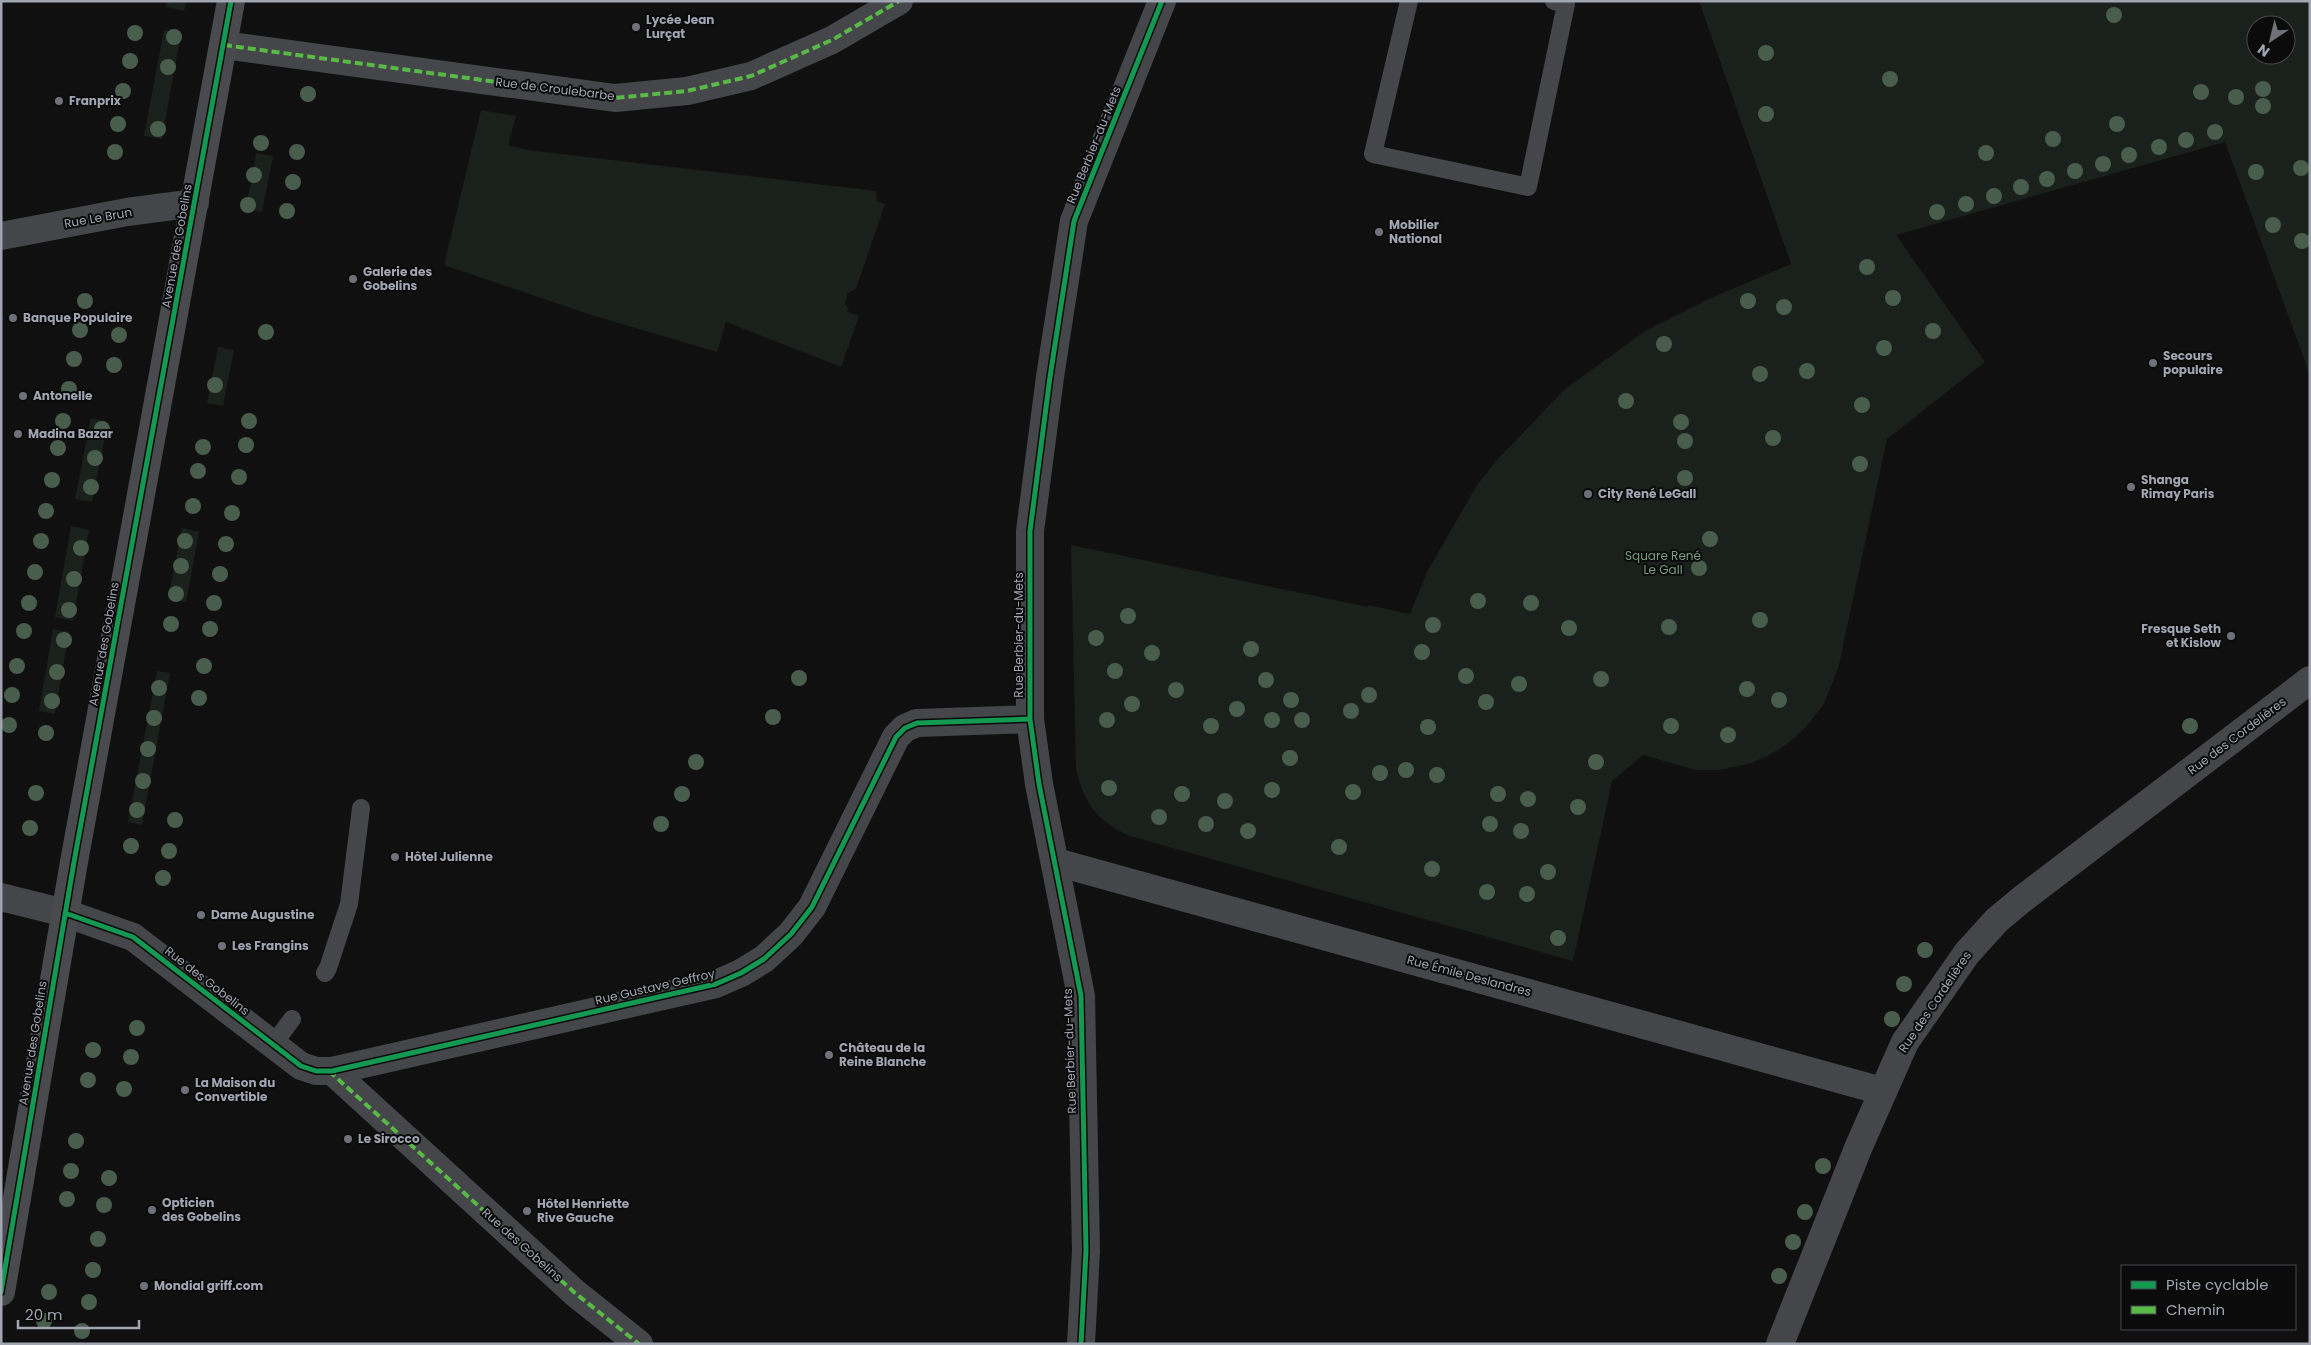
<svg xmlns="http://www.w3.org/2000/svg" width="2311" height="1345" font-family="Poppins,sans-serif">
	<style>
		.green { fill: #1a201b; fill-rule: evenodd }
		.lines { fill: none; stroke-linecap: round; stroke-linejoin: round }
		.lane { stroke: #454649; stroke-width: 18 }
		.street { stroke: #454649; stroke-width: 28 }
		.secondary { stroke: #494a4d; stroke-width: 28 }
		.quiet { stroke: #58b947; stroke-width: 4; stroke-dasharray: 8 4; stroke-linecap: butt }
		.cycleway-casing { stroke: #0b0b0c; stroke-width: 8 }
		.cycleway { stroke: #139951; stroke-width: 5 }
		.tree { fill: #495d4d }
		.poi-dot { fill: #6e7179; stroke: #0b0b0c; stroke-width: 2 }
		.labels { text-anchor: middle; stroke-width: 4; stroke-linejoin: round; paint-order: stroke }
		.poi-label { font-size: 12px; font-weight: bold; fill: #a1a5b1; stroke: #0b0b0c; text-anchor: start }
		.street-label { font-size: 12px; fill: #a1a5b1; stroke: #0b0b0c }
		.park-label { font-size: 12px; fill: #789c7e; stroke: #0b0b0c }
	</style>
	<rect width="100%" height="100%" fill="#101011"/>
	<path class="green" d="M167,1h19l-2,10 -18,-4z
		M1699,1h611v374l-85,-233 -329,93 89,127 -98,77 -48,226 -15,39 -19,24 -18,16 -19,12 -20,8 -29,6h-23l-53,-15 -31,26 -39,180 -443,-125c-33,-15 -45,-31 -54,-66l-5,-225 297,62v-2l42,9 17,-42 50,-87 20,-25 67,-70 81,-59 66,-33 80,-34zM2256,25h30v30h-30z
		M164,30l17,3 -19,106 -18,-3z
		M481,110l35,6 -8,29 19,5 349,41 1,10 8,3 -29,85 -8,4 -3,11 4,5 -2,3 12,4 -18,51 -115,-45 -9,30 -129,-38 -144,-49z
		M256,153l17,3 -11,56 -16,-3z
		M218,347l16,3 -11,56 -16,-3z
		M91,418l17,4 -16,80 -17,-3z
		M71,526l18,4 -16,91 -18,-4z
		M182,528l17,4 -13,70 -18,-3z
		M53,629l16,3 -14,82 -16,-3z
		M157,671l13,2 -28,152 -14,-3z"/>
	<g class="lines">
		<path class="lane" d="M1409,1l-36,153 155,33 38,-183 -12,-3
			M325,973l3,-5 21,-64 12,-96
			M273,1045l19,-26"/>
		<path class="street" d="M224,45l391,53 72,-7 64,-15 81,-36 67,-39
			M1,236l126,-24 68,-9
			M1056,862l826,229
			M1,897l64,16 68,24 168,129 15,5h16l384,-87 25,-11 23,-14 27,-25 21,-27 84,-170 9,-9 12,-5 113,-4
			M332,1071l243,222 64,51
			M1081,1344l5,-93 -5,-255 -42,-212 -9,-65v-188l20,-154 24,-156 88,-220
			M1780,1344l79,-198 46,-104 62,-89 30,-33 24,-20 289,-220"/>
		<path class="secondary" d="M1,1292l73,-430 157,-861"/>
		<path class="quiet" d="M224,45l391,53 72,-7 64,-15 81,-36 67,-39
			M329,1071l246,222 64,51"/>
		<defs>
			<path id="cycleway" d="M65,913l68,24 168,129 15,5h16l384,-87 25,-11 23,-14 27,-25 21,-27 84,-170 9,-9 12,-5 113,-4
				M1,1292l73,-430 157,-861
				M1081,1344l5,-93 -5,-255 -42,-212 -9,-65v-188l20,-154 24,-156 88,-220"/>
		</defs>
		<use href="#cycleway" class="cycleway-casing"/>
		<use href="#cycleway" class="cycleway"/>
	</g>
	<g class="tree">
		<circle cx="2114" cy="15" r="8"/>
		<circle cx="135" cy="33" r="8"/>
		<circle cx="174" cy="37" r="8"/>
		<circle cx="1766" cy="53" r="8"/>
		<circle cx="130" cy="61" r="8"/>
		<circle cx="168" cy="67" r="8"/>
		<circle cx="1890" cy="79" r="8"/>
		<circle cx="2263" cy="89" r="8"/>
		<circle cx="123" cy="91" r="8"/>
		<circle cx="2201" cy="92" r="8"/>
		<circle cx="308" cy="94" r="8"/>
		<circle cx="2236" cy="97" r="8"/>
		<circle cx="2263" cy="106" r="8"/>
		<circle cx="1766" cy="114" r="8"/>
		<circle cx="118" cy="124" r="8"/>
		<circle cx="2117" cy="124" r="8"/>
		<circle cx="158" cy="129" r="8"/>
		<circle cx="2215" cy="132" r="8"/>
		<circle cx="2053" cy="139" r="8"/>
		<circle cx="2186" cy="140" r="8"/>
		<circle cx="261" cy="143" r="8"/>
		<circle cx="2159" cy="147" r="8"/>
		<circle cx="115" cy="152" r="8"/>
		<circle cx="297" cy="152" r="8"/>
		<circle cx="1986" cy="153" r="8"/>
		<circle cx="2129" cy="155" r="8"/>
		<circle cx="2103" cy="164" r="8"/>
		<circle cx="2301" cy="168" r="8"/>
		<circle cx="2075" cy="171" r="8"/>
		<circle cx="2256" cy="172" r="8"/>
		<circle cx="254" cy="175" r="8"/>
		<circle cx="2047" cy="179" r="8"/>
		<circle cx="293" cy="182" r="8"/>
		<circle cx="2021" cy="187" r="8"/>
		<circle cx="1994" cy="196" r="8"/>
		<circle cx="1966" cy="204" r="8"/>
		<circle cx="248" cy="205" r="8"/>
		<circle cx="287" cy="211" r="8"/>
		<circle cx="1937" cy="212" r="8"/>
		<circle cx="2273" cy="225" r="8"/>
		<circle cx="2302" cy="241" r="8"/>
		<circle cx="1867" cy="267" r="8"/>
		<circle cx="1893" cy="298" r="8"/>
		<circle cx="85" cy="301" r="8"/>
		<circle cx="1748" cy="301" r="8"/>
		<circle cx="1784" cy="307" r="8"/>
		<circle cx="80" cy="330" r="8"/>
		<circle cx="1933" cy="331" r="8"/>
		<circle cx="266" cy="332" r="8"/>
		<circle cx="119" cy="335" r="8"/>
		<circle cx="1664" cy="344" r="8"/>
		<circle cx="1884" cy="348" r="8"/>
		<circle cx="74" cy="359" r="8"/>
		<circle cx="114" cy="365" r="8"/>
		<circle cx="1807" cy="371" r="8"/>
		<circle cx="1760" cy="374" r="8"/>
		<circle cx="215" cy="385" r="8"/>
		<circle cx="69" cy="389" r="8"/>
		<circle cx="1626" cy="401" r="8"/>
		<circle cx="1862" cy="405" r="8"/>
		<circle cx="63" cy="421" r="8"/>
		<circle cx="249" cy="421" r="8"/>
		<circle cx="1681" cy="422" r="8"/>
		<circle cx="102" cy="429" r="8"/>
		<circle cx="1773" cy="438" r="8"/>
		<circle cx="1685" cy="441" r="8"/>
		<circle cx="246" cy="445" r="8"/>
		<circle cx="203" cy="447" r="8"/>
		<circle cx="58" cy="448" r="8"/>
		<circle cx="95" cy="458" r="8"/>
		<circle cx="1860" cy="464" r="8"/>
		<circle cx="198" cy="471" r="8"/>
		<circle cx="239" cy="477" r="8"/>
		<circle cx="1685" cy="478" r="8"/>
		<circle cx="52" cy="480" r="8"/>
		<circle cx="91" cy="487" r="8"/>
		<circle cx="193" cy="506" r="8"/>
		<circle cx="46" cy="511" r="8"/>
		<circle cx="232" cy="513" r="8"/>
		<circle cx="1710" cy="539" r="8"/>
		<circle cx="41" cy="541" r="8"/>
		<circle cx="185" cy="541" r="8"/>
		<circle cx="226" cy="544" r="8"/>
		<circle cx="81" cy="548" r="8"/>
		<circle cx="181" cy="566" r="8"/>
		<circle cx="1699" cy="568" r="8"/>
		<circle cx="35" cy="572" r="8"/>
		<circle cx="220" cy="574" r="8"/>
		<circle cx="74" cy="579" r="8"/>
		<circle cx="176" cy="594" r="8"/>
		<circle cx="1478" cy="601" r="8"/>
		<circle cx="29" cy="603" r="8"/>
		<circle cx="214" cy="603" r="8"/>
		<circle cx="1531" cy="603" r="8"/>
		<circle cx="69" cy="610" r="8"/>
		<circle cx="1128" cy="616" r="8"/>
		<circle cx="1760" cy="620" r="8"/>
		<circle cx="171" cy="624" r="8"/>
		<circle cx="1433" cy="625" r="8"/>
		<circle cx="1669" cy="627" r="8"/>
		<circle cx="1569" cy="628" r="8"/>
		<circle cx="210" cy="629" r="8"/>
		<circle cx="24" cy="631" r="8"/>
		<circle cx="1096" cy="638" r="8"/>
		<circle cx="64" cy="640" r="8"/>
		<circle cx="1251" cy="649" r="8"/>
		<circle cx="1422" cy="652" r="8"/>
		<circle cx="1152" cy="653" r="8"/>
		<circle cx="17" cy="666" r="8"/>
		<circle cx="204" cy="666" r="8"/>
		<circle cx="1115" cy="671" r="8"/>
		<circle cx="57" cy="672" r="8"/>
		<circle cx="1466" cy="676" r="8"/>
		<circle cx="799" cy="678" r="8"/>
		<circle cx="1601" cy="679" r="8"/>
		<circle cx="1266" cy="680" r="8"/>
		<circle cx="1519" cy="684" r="8"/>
		<circle cx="159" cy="688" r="8"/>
		<circle cx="1747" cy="689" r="8"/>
		<circle cx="1176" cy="690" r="8"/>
		<circle cx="12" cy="695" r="8"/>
		<circle cx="1369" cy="695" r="8"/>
		<circle cx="199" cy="698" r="8"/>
		<circle cx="1291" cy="700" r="8"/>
		<circle cx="1779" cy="700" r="8"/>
		<circle cx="52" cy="701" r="8"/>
		<circle cx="1486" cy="702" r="8"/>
		<circle cx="1132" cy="704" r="8"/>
		<circle cx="1237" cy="709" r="8"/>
		<circle cx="1351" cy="711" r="8"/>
		<circle cx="773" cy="717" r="8"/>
		<circle cx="154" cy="718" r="8"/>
		<circle cx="1107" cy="720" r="8"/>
		<circle cx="1272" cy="720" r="8"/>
		<circle cx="1302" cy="720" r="8"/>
		<circle cx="9" cy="725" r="8"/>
		<circle cx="1211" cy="726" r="8"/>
		<circle cx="1671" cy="726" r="8"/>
		<circle cx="2190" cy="726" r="8"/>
		<circle cx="1428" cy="727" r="8"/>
		<circle cx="46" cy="733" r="8"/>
		<circle cx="1728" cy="735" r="8"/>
		<circle cx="148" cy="749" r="8"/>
		<circle cx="1290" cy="758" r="8"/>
		<circle cx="696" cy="762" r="8"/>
		<circle cx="1596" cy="762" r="8"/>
		<circle cx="1406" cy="770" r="8"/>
		<circle cx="1380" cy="773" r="8"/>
		<circle cx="1437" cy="775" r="8"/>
		<circle cx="143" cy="781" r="8"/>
		<circle cx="1109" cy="788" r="8"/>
		<circle cx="1272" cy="790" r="8"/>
		<circle cx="1353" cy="792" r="8"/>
		<circle cx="36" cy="793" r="8"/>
		<circle cx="682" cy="794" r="8"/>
		<circle cx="1182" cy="794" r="8"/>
		<circle cx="1498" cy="794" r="8"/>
		<circle cx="1528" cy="799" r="8"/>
		<circle cx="1225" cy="801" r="8"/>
		<circle cx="1578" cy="807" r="8"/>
		<circle cx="137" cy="810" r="8"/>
		<circle cx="1159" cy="817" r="8"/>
		<circle cx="175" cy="820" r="8"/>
		<circle cx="661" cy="824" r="8"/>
		<circle cx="1206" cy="824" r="8"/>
		<circle cx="1490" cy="824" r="8"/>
		<circle cx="30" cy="828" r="8"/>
		<circle cx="1248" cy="831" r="8"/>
		<circle cx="1521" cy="831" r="8"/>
		<circle cx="131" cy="846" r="8"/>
		<circle cx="1339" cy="847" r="8"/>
		<circle cx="169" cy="851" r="8"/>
		<circle cx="1432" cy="869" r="8"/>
		<circle cx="1548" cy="872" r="8"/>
		<circle cx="163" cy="878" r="8"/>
		<circle cx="1487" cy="892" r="8"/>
		<circle cx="1527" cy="894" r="8"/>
		<circle cx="1558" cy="938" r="8"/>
		<circle cx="1925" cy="950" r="8"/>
		<circle cx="1904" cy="984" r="8"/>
		<circle cx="1892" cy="1019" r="8"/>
		<circle cx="137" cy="1028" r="8"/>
		<circle cx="93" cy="1050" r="8"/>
		<circle cx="131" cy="1057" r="8"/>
		<circle cx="88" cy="1080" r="8"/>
		<circle cx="124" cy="1089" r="8"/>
		<circle cx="76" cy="1141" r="8"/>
		<circle cx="1823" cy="1166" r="8"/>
		<circle cx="71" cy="1171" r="8"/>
		<circle cx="109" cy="1178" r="8"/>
		<circle cx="67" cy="1199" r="8"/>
		<circle cx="104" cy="1205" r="8"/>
		<circle cx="1805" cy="1212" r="8"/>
		<circle cx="98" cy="1239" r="8"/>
		<circle cx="1793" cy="1242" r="8"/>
		<circle cx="93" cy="1270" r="8"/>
		<circle cx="1779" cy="1276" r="8"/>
		<circle cx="49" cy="1292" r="8"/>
		<circle cx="89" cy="1302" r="8"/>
		<circle cx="44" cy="1321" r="8"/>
		<circle cx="82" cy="1331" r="8"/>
	</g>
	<g class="poi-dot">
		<circle cx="636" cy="27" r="5"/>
		<circle cx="59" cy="101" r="5"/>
		<circle cx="1379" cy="232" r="5"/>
		<circle cx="353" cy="279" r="5"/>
		<circle cx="13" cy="318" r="5"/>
		<circle cx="2153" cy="363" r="5"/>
		<circle cx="23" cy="396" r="5"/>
		<circle cx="18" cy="434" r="5"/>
		<circle cx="2131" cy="487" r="5"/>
		<circle cx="1588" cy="494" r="5"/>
		<circle cx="2231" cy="636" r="5"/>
		<circle cx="395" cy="857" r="5"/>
		<circle cx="201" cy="915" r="5"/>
		<circle cx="222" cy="946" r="5"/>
		<circle cx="829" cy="1055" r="5"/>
		<circle cx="185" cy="1090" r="5"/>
		<circle cx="348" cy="1139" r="5"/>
		<circle cx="152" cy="1210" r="5"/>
		<circle cx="527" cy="1211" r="5"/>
		<circle cx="144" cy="1286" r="5"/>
	</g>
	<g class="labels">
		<g class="poi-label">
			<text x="646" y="24">Lycée Jean<tspan x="646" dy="14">Lurçat</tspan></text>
			<text x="69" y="105">Franprix</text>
			<text x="1389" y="229">Mobilier<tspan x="1389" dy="14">National</tspan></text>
			<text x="363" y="276">Galerie des<tspan x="363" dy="14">Gobelins</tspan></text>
			<text x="23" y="322">Banque Populaire</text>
			<text x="2163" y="360">Secours<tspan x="2163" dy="14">populaire</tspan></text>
			<text x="33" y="400">Antonelle</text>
			<text x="28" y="438">Madina Bazar</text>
			<text x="2141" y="484">Shanga<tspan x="2141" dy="14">Rimay Paris</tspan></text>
			<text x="1598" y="498">City René LeGall</text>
			<text x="2221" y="633" text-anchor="end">Fresque Seth<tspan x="2221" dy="14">et Kislow</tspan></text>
			<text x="405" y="861">Hôtel Julienne</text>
			<text x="211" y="919">Dame Augustine</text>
			<text x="232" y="950">Les Frangins</text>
			<text x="839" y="1052">Château de la<tspan x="839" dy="14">Reine Blanche</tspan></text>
			<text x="195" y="1087">La Maison du<tspan x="195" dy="14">Convertible</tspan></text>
			<text x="358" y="1143">Le Sirocco</text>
			<text x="162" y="1207">Opticien<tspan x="162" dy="14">des Gobelins</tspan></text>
			<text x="537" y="1208">Hôtel Henriette<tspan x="537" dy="14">Rive Gauche</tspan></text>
			<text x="154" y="1290">Mondial griff.com</text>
		</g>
		<g class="street-label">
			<text transform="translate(555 89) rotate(7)" y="4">Rue de Croulebarbe</text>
			<text transform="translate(1094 145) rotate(-68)" y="4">Rue Berbier-du-Mets</text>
			<text transform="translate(98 218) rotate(-10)" y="4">Rue Le Brun</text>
			<text transform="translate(177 246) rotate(-80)" y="4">Avenue des Gobelins</text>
			<text transform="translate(1019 635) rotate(-90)" y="4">Rue Berbier-du-Mets</text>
			<text transform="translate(104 644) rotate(-80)" y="4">Avenue des Gobelins</text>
			<text transform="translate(2237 736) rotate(-37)" y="4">Rue des Cordelières</text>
			<text transform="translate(1469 976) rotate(15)" y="4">Rue Émile Deslandres</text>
			<text transform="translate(207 981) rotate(38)" y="4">Rue des Gobelins</text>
			<text transform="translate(655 987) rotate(-13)" y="4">Rue Gustave Geffroy</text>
			<text transform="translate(1935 1002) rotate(-56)" y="4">Rue des Cordelières</text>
			<text transform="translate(33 1043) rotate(-81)" y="4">Avenue des Gobelins</text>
			<text transform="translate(1070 1051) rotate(-92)" y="4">Rue Berbier-du-Mets</text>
			<text transform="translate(522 1245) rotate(42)" y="4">Rue des Gobelins</text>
		</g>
		<g class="park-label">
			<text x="1663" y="560">Square René<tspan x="1663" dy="14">Le Gall</tspan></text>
		</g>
	</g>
	<rect width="2311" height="1345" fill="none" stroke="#a1a5b1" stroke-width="5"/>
	<rect x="2121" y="1265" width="175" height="65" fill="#0b0b0c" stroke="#47494e"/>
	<rect x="2131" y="1281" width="25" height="8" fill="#139951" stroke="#47494e"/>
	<text x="2166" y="1290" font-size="15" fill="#a1a5b1">Piste cyclable</text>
	<rect x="2131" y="1306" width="25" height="8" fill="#58b947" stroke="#47494e"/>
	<text x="2166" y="1315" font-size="15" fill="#a1a5b1">Chemin</text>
	<g transform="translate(2271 40) rotate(215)"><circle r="24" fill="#0b0b0c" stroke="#47494e"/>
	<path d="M0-4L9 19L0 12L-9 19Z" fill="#6e7179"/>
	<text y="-8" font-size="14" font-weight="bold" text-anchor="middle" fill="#a1a5b1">N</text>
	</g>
	<path d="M18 1320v8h121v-8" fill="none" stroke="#a1a5b1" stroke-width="2.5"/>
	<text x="25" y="1320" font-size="15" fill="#a1a5b1" stroke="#0b0b0c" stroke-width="4" paint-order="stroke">20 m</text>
</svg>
